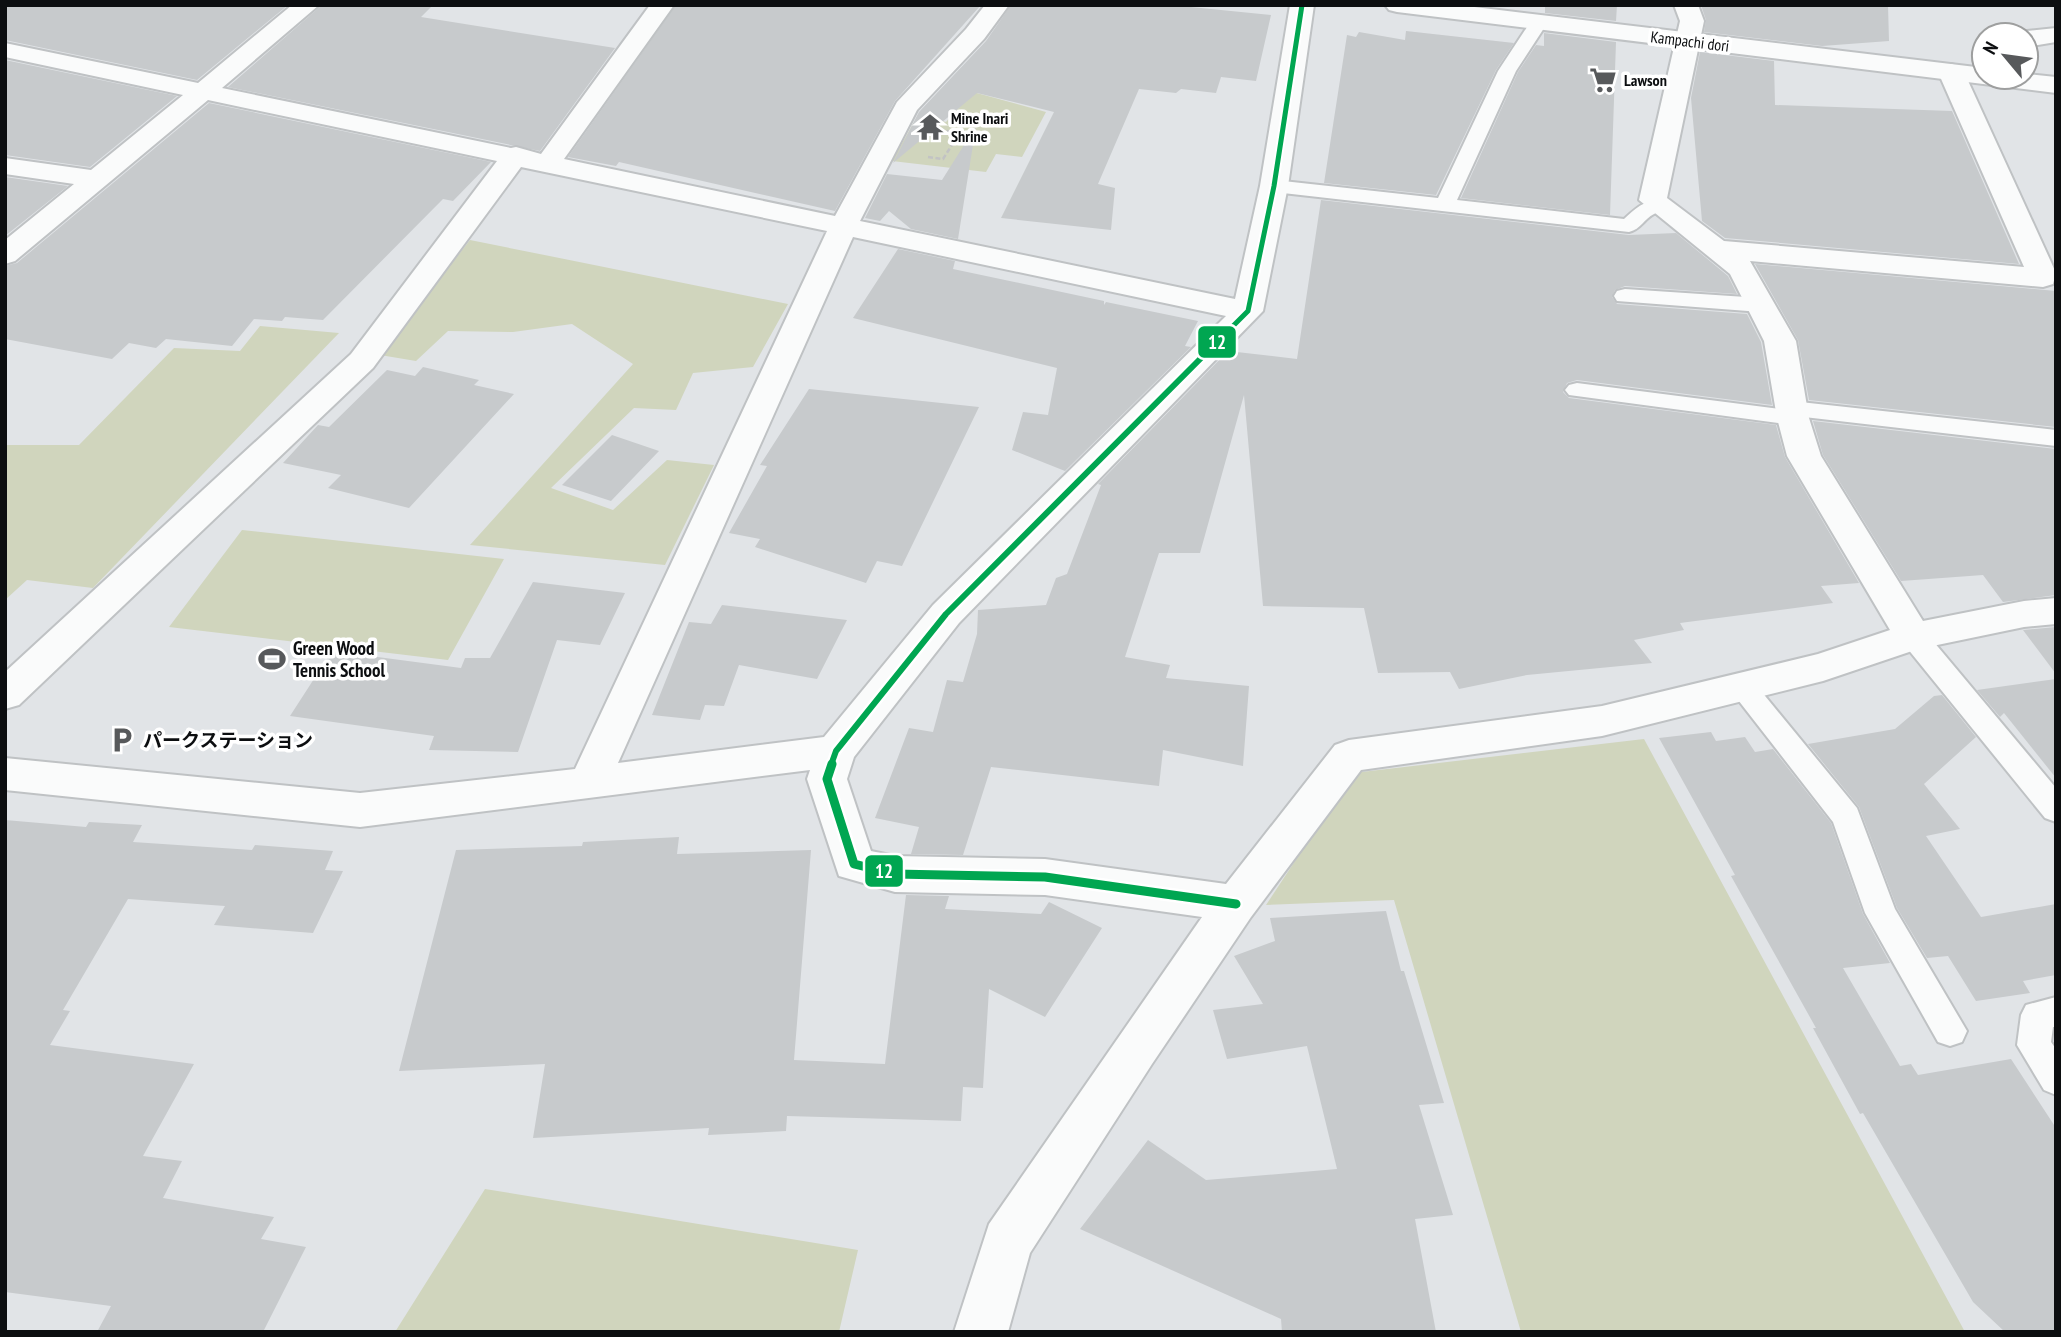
<svg xmlns="http://www.w3.org/2000/svg" width="2061" height="1337" font-family="'PT Sans Narrow','Noto Sans JP',sans-serif">
	<style>
		.green { fill: #d0d5bd }
		.building { fill: #c7cacc }
		.lines { fill: none; stroke-linecap: round; stroke-linejoin: round }
		.lane-casing { stroke: #bfc2c4; stroke-width: 4 }
		.street-casing { stroke: #bfc2c4; stroke-width: 4 }
		.primary-casing { stroke: #bfc2c4; stroke-width: 4 }
		.path { stroke: #c2c3c4; stroke-width: 2.5; stroke-dasharray: 5 2.5; stroke-linecap: butt }
		.lane { fill: #fafbfb; fill-rule: evenodd }
		.street { fill: #fafbfb; fill-rule: evenodd }
		.primary { fill: #fafbfb; fill-rule: evenodd }
		.bus-1-far2-casing { stroke: #fff; stroke-width: 9 }
		.bus-1-far1-casing { stroke: #fff; stroke-width: 11 }
		.bus-1-casing { stroke: #fff; stroke-width: 14 }
		.bus-1-far2 { stroke: #00a651; stroke-width: 5 }
		.bus-1-far1 { stroke: #00a651; stroke-width: 6 }
		.bus-1 { stroke: #00a651; stroke-width: 9 }
		.labels { text-anchor: middle; stroke-width: 7; stroke-linejoin: round; paint-order: stroke }
		.far-street-label { font-size: 16px; fill: #0c0e10; stroke: #fff }
		.far-poi-label { font-size: 16px; font-weight: bold; fill: #0c0e10; stroke: #fff; text-anchor: start }
		.poi-label { font-size: 19px; font-weight: bold; fill: #0c0e10; stroke: #fff; text-anchor: start }
		.line-badge { stroke: #fff; stroke-width: 2.5 }
		.badge-label { font-size: 19px; text-anchor: middle; font-weight: bold; fill: #fff }
	</style>
	<rect width="100%" height="100%" fill="#e1e4e7"/>
	<path class="green" d="M973,92l73,20 -24,45 -26,-3 -10,18 -94,-11 26,-46 28,7z
		M470,240l318,64 -35,63 -60,6 -17,37 -42,-2 -83,80 62,22 54,-50 47,5 -49,100 -195,-20 163,-181 -61,-40 -59,8 -65,-1 -32,30 -36,-6z
		M260,326l79,7 -246,255 -66,-8 -22,20v-155h74l95,-97 66,3z
		M242,530l262,29 -56,101 -279,-33z
		M1644,739l321,593h-444l-127,-432 -128,5 87,-132z
		M485,1189l373,61 -19,82h-444z"/>
	<path class="building" d="M5,5h283l-91,75 -192,-40z
		M322,5h111l-12,12 194,31 -75,103 -312,-64z
		M676,5h305l-86,96 -60,110 -216,-49 -3,4 -48,-9z
		M1011,5h160l100,10 -15,66 -35,-4 -5,16 -35,-4 -5,4 -37,-4 -41,95 17,4 -4,42 -110,-12 53,-106 -77,-19 -84,70 26,-51 67,-71z
		M1545,5h72l-1,16 -71,-8z
		M1701,5h187l1,36 -67,5 -118,-14 2,-12z
		M1406,31l108,12 -18,27 -60,125 -112,-12 23,-148 9,2 3,-5 46,8z
		M1544,33l72,9 -6,173 -149,-17 57,-126 18,-27 8,1z
		M1700,52l74,9 1,44 177,6 67,153 -294,-26 -23,-17 -11,-123z
		M5,60l172,36 -87,71 -85,-12z
		M209,103l282,59 -38,39 -10,-2 -120,121 -38,-3 -3,4 -28,-2 -22,27 -66,-7 -10,9 -27,-5 -17,16 -107,-20v-73l12,-3z
		M976,126l-18,113 -47,-10 -22,-18 -9,10 -15,-3 22,-44 55,6z
		M5,177l63,9 -63,50z
		M1321,200l308,35 47,-2 52,43 9,18 -112,-8 -10,4 -3,7 5,7 130,10 14,28 11,63 -195,-25 -10,3 -4,9 6,6 207,27 9,32 74,126 -38,3 12,17 -153,20 4,7 -50,10 18,23 -125,12 -68,14 -9,-17 -72,1 -14,-65 -101,-2 -19,-211 -44,158h-41l-34,104 45,8 -4,13 83,8 -6,80 -80,-16 -4,36 -168,-19 -28,88 -52,-1 8,-27 -44,-9 34,-90 24,4 14,-52 16,2 14,-48 1,-24 68,-5 10,-27 11,-4 34,-89 -3,-1 130,-133 69,8z
		M898,249l57,12 -2,8 151,32v4l2,-3 92,19 -13,25 6,1 -126,124 -53,-21 11,-38 25,3 9,-47 -204,-50z
		M1755,264l301,27v136l-247,-27 -11,-60z
		M423,367l56,13 -5,5 40,9 -105,114 -81,-20 13,-13 -58,-12 35,-38 11,2 58,-57 28,6z
		M809,389l170,18 -77,159 -25,-5 -11,22 -111,-36 5,-8 -31,-6 38,-67 -7,-1z
		M1813,421l243,28v146l-53,7 -20,-27 -82,6 -78,-126z
		M612,435l47,16 -48,50 -49,-16z
		M533,582l92,11 -25,52 -43,-5 -39,112 -89,-2 5,-14 -144,-20 42,-65 129,17 4,-10h25z
		M722,605l125,15 -30,59 -78,-14 -15,41 -19,-1 -5,15 -48,-5 37,-93 22,2z
		M2056,627v47l-33,-44z
		M2056,679v99l-52,-65 -4,4 -23,-27z
		M1942,695l34,42 -52,47 36,45 -34,7 55,81 75,-13v71l-33,6 7,12 -54,8 -28,-45 -21,2 -30,-50 -38,-101 -51,-63 87,-15 39,-33z
		M1711,732l5,9 29,-4 10,15 18,-3 58,74 32,91 27,49 -47,5 57,98 11,-2 7,11 93,-16 45,69v204h-51l-32,-30 -110,-189 -3,1 -47,-86h3l-85,-152 4,-1 -76,-137z
		M5,820l81,7 3,-5 53,3 -9,17 119,8 3,-5 78,6 -8,19 18,1 -30,62 -99,-8 11,-19 -97,-7 -65,111 7,1 -20,34 144,19 -51,92 39,5 -19,37 111,19 -13,22 45,8 -43,85h-166l14,-26 -106,-14z
		M679,837l-2,17 134,-4 -17,210 91,4 21,-169 43,1 -4,13 96,5 8,-12 53,26 -57,89 -56,-28 -6,99 -20,-1 -2,34 -174,-5 -1,15 -78,4 1,-7 -176,10 12,-74 -146,7 57,-221 126,-4 1,-4z
		M1386,911l15,60h3l40,132 -25,2 34,110 -38,4 21,113h-154l-1,-13 -201,-90 68,-89 58,40 131,-11 -30,-123 -80,13 -14,-49 50,-6 -29,-48 41,-15 -5,-23z"/>
	<g class="lines">
		<defs>
			<path id="lane" d="M1539,17l9,5 -32,49 -59,129 167,19c12,-11 25,-23 43,-18l3,4c-5,6 -9,5 -16,9 -10,5 -13,15 -25,18l-355,-40 -7,-2 -3,-4 3,-4 7,-2 164,18 60,-127 35,-53z
				M1625,289l136,9 8,2 3,5 -3,5 -8,2 -144,-11 -3,-5 3,-5z
				M1577,383l203,26 3,-6 8,-2 265,29v16l-252,-29 -3,6 -8,2 -224,-30 -4,-5 4,-5z
				M1913,626l10,3 133,159v34l-11,-4 -142,-175 -4,-7 4,-7z
				M1742,677l10,3 105,128 38,101 72,122 -5,11 -12,4 -12,-4 -73,-129 -32,-91 -105,-135 4,-7z
				M2056,997v30h-3l-2,15 5,7v46l-12,-5 -27,-45 4,-30 5,-10z"/>
			<path id="street" d="M292,5h27l-97,83 289,60 5,-1 25,7 109,-149h24l-110,154 271,57 62,-114 69,-73 19,-24h24l-25,34 -67,71 -57,111 375,78 25,-113 30,-181h24l-26,181 -25,125 -304,312 -105,134 -7,22 24,72 24,5 150,3 181,25 109,-139 14,-5 253,-34 216,-52 72,-24 -103,-174 -10,-38 -13,-77 -34,-67 -91,-74 41,-179 -6,-16h24l6,16 -37,177 57,43 300,26 -86,-195 4,-5 9,-3 9,3 4,5 92,201 -3,11 -10,3 -293,-26 46,80 13,77 12,38 102,165 101,-20 32,-3v26l-32,3 -106,22 -95,32 -221,55 -241,34 -110,147 -99,147 -122,189 -22,79h-54l35,-108 213,-307 -157,-22 -150,-3 -56,-16 -32,-97 3,-9 -450,57 -355,-37v-32l355,35 215,-24 252,-538 -306,-64 -148,201 -354,337 -14,4v-37l346,-318 146,-193 -289,-61 -193,161 -10,3v-24l69,-56 -69,-10v-16l86,12 92,-75 -178,-38v-14l193,40zM853,237l373,79 -293,289 -109,132 -206,26z
				M2056,28v14l-30,5v-12h-9l10,-4z"/>
			<path id="primary" d="M1385,5h73l526,63v9h42v-3l30,3v16l-659,-81 -8,-2z"/>
		</defs>
		<use href="#lane" class="lane-casing"/>
		<use href="#street" class="street-casing"/>
		<use href="#primary" class="primary-casing"/>
		<path class="path" d="M928,157l15,2 16,-25 -16,-4"/>
		<use href="#lane" class="lane"/>
		<use href="#street" class="street"/>
		<use href="#primary" class="primary"/>
		<defs>
			<path id="bus-1-far2" d="M1228,331l20,-20 26,-125 28,-181"/>
			<path id="bus-1-far1" d="M831,765l5,-14 110,-137 284,-285"/>
			<path id="bus-1" d="M832,764l-5,15 27,85 41,10 150,3 191,27"/>
		</defs>
		<use href="#bus-1-far2" class="bus-1-far2-casing"/>
		<use href="#bus-1-far1" class="bus-1-far1-casing"/>
		<use href="#bus-1" class="bus-1-casing"/>
		<use href="#bus-1-far2" class="bus-1-far2"/>
		<use href="#bus-1-far1" class="bus-1-far1"/>
		<use href="#bus-1" class="bus-1"/>
	</g>
	<defs>
		<symbol id="supermarket-bare" viewBox="-9 -9 18 18"><path d="M-6-5.5h2.5l.6 2H6L4.5 2H-2.5L-4.4-4H-6ZM-1.5 3.2a1.3 1.3 0 1 0 .1 0ZM3 3.2a1.3 1.3 0 1 0 .1 0Z" fill="#57595b" stroke="#fff" stroke-width="2.5" paint-order="stroke"/></symbol>
		<symbol id="temple-bare" viewBox="-9 -9 18 18"><path d="M0-6L5-2H3V0L6.5 2.5H4V6H1.5V3h-3V6H-4V2.5H-6.5L-3 0V-2H-5Z" fill="#57595b" stroke="#fff" stroke-width="2.5" paint-order="stroke"/></symbol>
		<symbol id="stadium-bare" viewBox="-9 -9 18 18"><path d="M0-5a6.5 5 0 1 0 0 10a6.5 5 0 1 0 0-10ZM-3.5-1.8h7v3.6h-7Z" fill="#57595b" stroke="#fff" stroke-width="2.5" paint-order="stroke"/></symbol>
		<symbol id="parking-bare" viewBox="-9 -9 18 18"><path d="M-3.5-5.5H1a3.5 3.5 0 0 1 0 7H-1V5.5H-3.5ZM-1-3.4V-.6H.8a1.4 1.4 0 0 0 0-2.8Z" fill="#57595b" stroke="#fff" stroke-width="2.5" paint-order="stroke"/></symbol>
	</defs>
	<g fill-rule="evenodd">
		<use href="#supermarket-bare" x="1584" y="61" width="38" height="38"/>
		<use href="#temple-bare" x="911" y="108" width="38" height="38"/>
		<use href="#stadium-bare" x="253" y="640" width="38" height="38"/>
		<use href="#parking-bare" x="103" y="721" width="38" height="38"/>
	</g>
	<g class="labels">
		<g class="far-street-label">
			<text transform="translate(1690 41) rotate(7)" y="6">Kampachi dori</text>
		</g>
		<g class="far-poi-label">
			<text x="1624" y="86">Lawson</text>
			<text x="951" y="124">Mine Inari<tspan x="951" dy="18">Shrine</tspan></text>
		</g>
		<g class="poi-label">
			<text x="293" y="655">Green Wood<tspan x="293" dy="22">Tennis School</tspan></text>
			<text x="143" y="747">パークステーション</text>
		</g>
	</g>
	<g class="line-badge">
		<rect x="1197" y="325" width="40" height="34" rx="7" fill="#00a651"/>
		<rect x="864" y="854" width="40" height="34" rx="7" fill="#00a651"/>
	</g>
	<g class="badge-label">
		<text x="1217" y="349">12</text>
		<text x="884" y="878">12</text>
	</g>
	<rect width="2061" height="1337" fill="none" stroke="#0c0e10" stroke-width="14"/>
	<g transform="translate(2005 56) rotate(299)"><circle r="33" fill="#ffffff" stroke="#9e9f9f" stroke-width="2"/>
	<path d="M0-5L12 26L0 18L-12 26Z" fill="#57595b"/>
	<text y="-10" font-size="19" font-weight="bold" text-anchor="middle" fill="#0c0e10">N</text>
	</g>
</svg>
